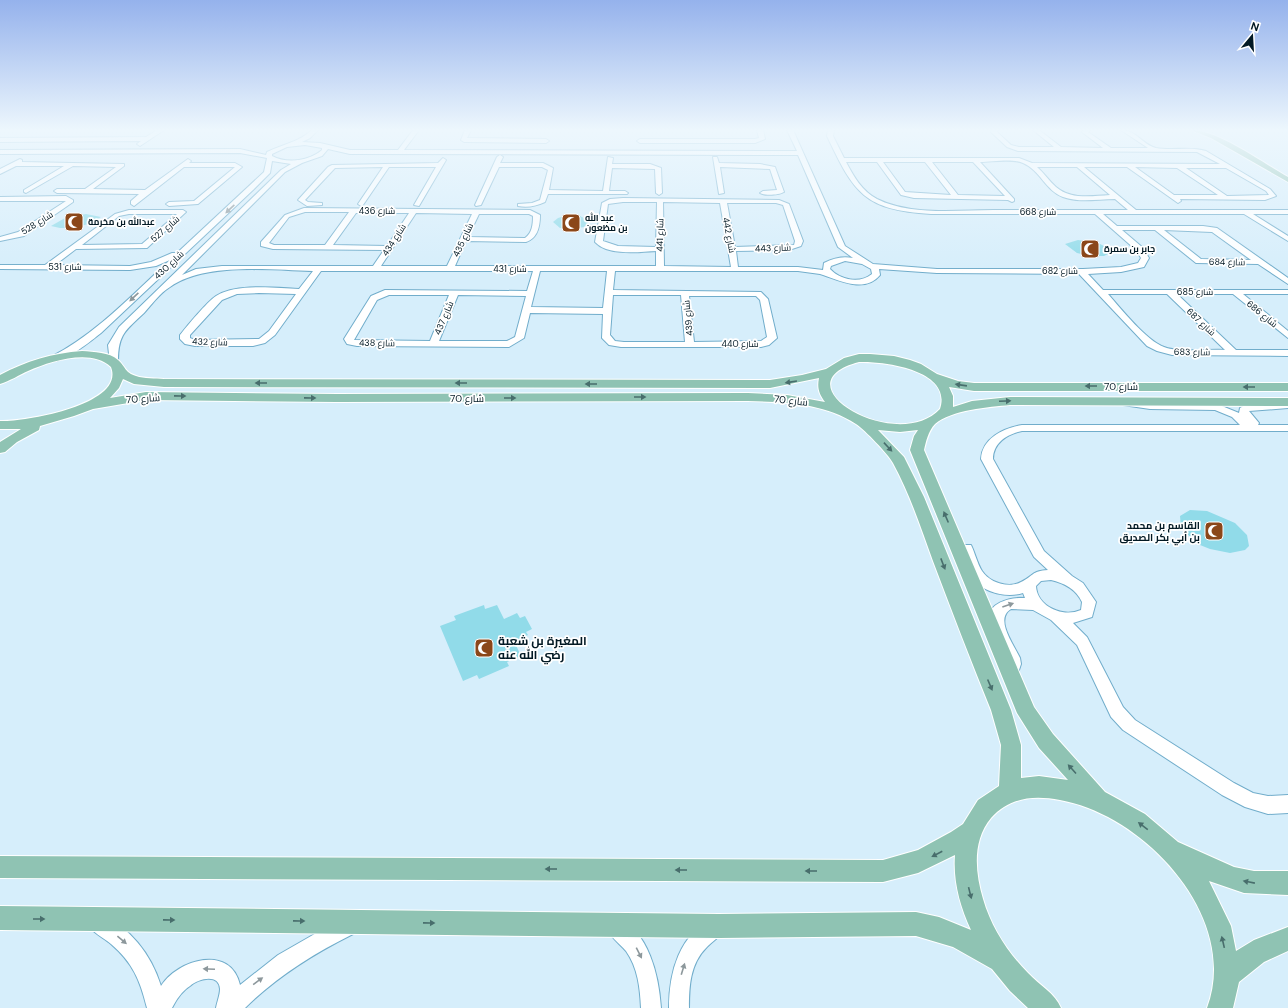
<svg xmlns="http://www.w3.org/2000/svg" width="1288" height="1008" font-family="'DM Sans',Cairo,sans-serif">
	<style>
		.building { fill: #91dbe9 }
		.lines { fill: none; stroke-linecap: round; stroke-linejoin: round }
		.minor-casing { stroke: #71adcb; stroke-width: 2 }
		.major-casing { stroke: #fff; stroke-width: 2 }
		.minor { fill: #fff; fill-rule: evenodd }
		.major { fill: #8fc3b3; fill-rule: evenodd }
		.oneway { fill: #8d989c }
		.oneway2 { fill: #486e6c }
		.labels { text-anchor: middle; stroke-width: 3.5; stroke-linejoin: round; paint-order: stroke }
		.far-street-label { font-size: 9px; fill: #021924; stroke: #fff }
		.far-poi-label { font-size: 9px; font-weight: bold; fill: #021924; stroke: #fff; text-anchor: start }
		.street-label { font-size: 10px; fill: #021924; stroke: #fff }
		.poi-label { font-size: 10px; font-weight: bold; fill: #021924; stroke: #fff; text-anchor: end }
		.near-poi-label { font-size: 12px; font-weight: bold; fill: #021924; stroke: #fff; text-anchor: start }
	</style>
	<rect width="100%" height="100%" fill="#d6eefb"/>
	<path class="building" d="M86,214l15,3 -13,7 -14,4h-14l-9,-2 14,-8z
		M568,215l12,1 10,5 -6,6 -12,2 -12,-1 -7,-6 5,-4z
		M1078,240l20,3 10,5 4,4 -8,4h-14l-13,-3 -12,-9z
		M1190,510l17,1 28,12 12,12 2,11 -4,4 -15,3 -20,-4 -10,-4 -8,-6 -11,-12 -1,-11z
		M484,605l1,4 12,-4 7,14 13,-6 3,5 5,-2 7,13 -6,3 2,3 -14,6 7,15 -14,6 2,4 -30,13 -2,-4 -14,6 -23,-55 16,-6 -2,-4z"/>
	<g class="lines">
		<defs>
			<path id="minor" d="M157,130h7l-24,16 -3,-2 4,-3 -141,1v-4l146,-1z
				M312,130h6l-8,8 -8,4 18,1 30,7h48l15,-20h6l-15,20 393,1 -10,-21h6l52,116 28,18 64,5h146l38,-2 17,-4 3,-5 -5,-8 -41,-36h-164c-67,-4 -77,-21 -104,-78l1,-6h6l-1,6 11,22h175l13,5 188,1 -23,-12 -179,-1 -11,-4 -16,-15 1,-2h6l-1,2 14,13 8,2h35l-21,-17h6l22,17 42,1 -21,-16 2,-2h6l-2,2 23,16h37l-27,-18c15,0 22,15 35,18 17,3 34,-2 50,3l64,38 6,7 -11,4 -85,-1 1,2 -3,2 -51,-36h-43l52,43h152v4h-35l35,22v5l-44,-27h-141l14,12h86l14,2 71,50v6l-30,-20 -62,-1 -41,-33h-33l20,17 7,11 -5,9 -23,5 -33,2 15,16h185v4h-45l45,37v7l-55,-44h-56l59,56h52v6l-116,-1 -15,-4 -10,-5 -68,-72 -142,-1 -58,-4 1,6c-16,19 -41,5 -60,-1 -7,-1 -15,-2 -22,-3h-183l-2,19 148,2 7,7 9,39 -8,7 -8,2h-140l-12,-2 -7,-7 1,-24 -73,-1 -6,25 -15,9 -152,-1 -10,-2 -3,-5 27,-43 14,-6 142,1 6,-20h-212l-46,64 -10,8 -12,3h-58l-10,-2 -5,-5v-4c7,-9 27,-33 36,-39 20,-13 60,-8 83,-7l14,-18c-42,-1 -108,-9 -143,16 -10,6 -18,17 -26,26 -18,17 -26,21 -26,48l-5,3 -3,-1 -2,-18 11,-18 162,-157 10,-6 -19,-3 -2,12 -17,17 -152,143c-10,8 -38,31 -50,28v-4c46,-24 81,-62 119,-97l-14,6 -26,4 -130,-1v-4h45l70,-51 14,-4h54l3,2 -39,36 -71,1 -21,16 75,1 21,-4 21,-9h5l87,-81 3,-14 -27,-5 -240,1v-4l240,-1 26,6 1,-3c16,-8 32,-10 45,-22zM305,145l17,3v2c-13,11 -35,14 -50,6v-2l15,-7zM328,149l22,5 448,1 40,92 15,11c-11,-2 -19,0 -29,5l-1,7 -25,-3h-60l-2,-16 53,-1 12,-4 2,-5 -14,-37 -10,-4 -156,-2 -13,1 -8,4 -7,39c13,14 44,10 61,9v15h-201l11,-25 60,1c12,-4 14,-16 14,-27l-10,-5 -226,-2 -19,7 -24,27v4l12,3 111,1 -11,16h-151l-26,3 -14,6 103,-103 17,-9 20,-7zM846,162h31l24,33 13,3 94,2 4,2 2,-1v-2l-34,-37c12,0 32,-4 43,1 17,7 23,28 40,34 16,6 35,2 52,2l13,11c-45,0 -89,0 -134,0 -37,0 -83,6 -117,-11 -15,-8 -23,-22 -31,-37zM883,162h42l26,33 -46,-3zM932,162h41l32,34 -47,-1zM1037,167h40l33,28c-18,1 -39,5 -54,-8 -7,-6 -12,-14 -19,-20zM1135,167l42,1 41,27h-44zM1186,168h40l40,23 3,4 -42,1zM623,202h34l-1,45 -38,-1 -15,-5 5,-37zM663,202l57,1 11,64 -67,-1zM727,203h49l7,2 12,36 -1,4 -59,2zM305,212h44l-24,33h-51l-5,-2 20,-26zM356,213h53l-22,33 -54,-1zM416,213l56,1 -25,52h-66zM129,214h48l-35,30 -60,1 37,-29zM479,214h50l4,2c0,9 -1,17 -8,22l-57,-1zM1164,230l48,2 39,28 -50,-1zM845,261l17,3 9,5 1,5c-12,10 -32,6 -42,-5l1,-3zM540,271h67l-4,37 -72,-1zM259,293l37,1 -27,37 -10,8 -64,1 -5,-2v-3l32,-35 15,-6zM1108,294h59l58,56c-18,-1 -45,3 -61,-3 -17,-6 -43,-38 -56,-53zM389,295h60l-19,46 -76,-1 23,-40zM458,295l68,1 -11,41 -8,4h-68zM613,295h68l4,47h-61l-9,-1 -5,-6zM689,296h67l4,4 7,37 -6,4 -67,1z
				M465,130h6l-4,8 79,1 3,2 -3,2 -82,-1 -3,-2z
				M757,130h6l2,9 -10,4h-115l-3,-2 3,-2h115l4,-1z
				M500,155l3,2 -3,6h43l10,5 -4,22 54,1 5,-34 5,1 -1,6h38l11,4 1,25 -3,2 -3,-2 -1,-24 -43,-1 -3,23h16l3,2 -1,1h-79l-3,8c-9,4 -17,6 -27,4v-2l14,-1 8,-3 8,-30 -6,-3h-43l-18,38 -5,1 -1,-1 22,-48z
				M713,157h4l2,6 41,1 15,3 9,25c-5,3 -19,4 -24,1l3,-2 14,-1 -7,-21 -50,-2 4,26 -5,1z
				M443,158l3,2 -27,46 -5,-1 22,-38h-47l-26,38 -2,1 -3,-2 25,-37 -48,1 -30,32 3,2 14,1v2l-15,1 -9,-6 30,-33 4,-2 106,-2z
				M20,159l2,1v2l102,2v2l-31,23 52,1 43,-31 3,2 -2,2h46l7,4 -44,37 -29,2 -3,-2 3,-2 25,-1 41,-34h-51l-50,39 -3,-2v-3l8,-7 -82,-1 -3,-2 3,-2h28l31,-22 -43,-1 -47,27 -2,-1v-2l40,-24h-48l-16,8v-5z
				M66,196l7,4v2l-49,34 -24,5v-4l18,-5 48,-31h-66v-4z
				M1127,400l23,3 67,1 22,9 1,-5 7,-4 41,-2v6l-39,3 10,12 -1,2h30v6h-266c-15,3 -29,12 -29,28l51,92 28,25 11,7 13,19 -4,15 -19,6 14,14 36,70 12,13 99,63 19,10 15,3 20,-1v18l-20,1 -23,-7 -23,-12 -99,-65 -12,-13 -34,-72 -26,-25 -18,-10 -22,-1c-17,10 3,36 9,49l1,6 -5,15 -5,1 -5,-1 -2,-5 3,-10 -1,-6c-5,-11 -13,-23 -16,-35 -6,-20 21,-26 35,-25l-2,-5c-16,5 -38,0 -49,-13 -8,-9 -10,-22 -14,-32l1,-3h10c4,8 6,18 11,26 7,11 26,18 39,11 13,-6 10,-11 27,-12l-14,-13 -53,-98c1,-21 23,-31 41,-34h218l-8,-8 -17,-7 -65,-1 -27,-4 -1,-2zM1051,580c13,3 25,9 31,22l-1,8c-19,8 -44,-4 -45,-24l5,-5z
				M98,913c32,14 53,41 63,73 17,-27 70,-42 79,-1l38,-30 61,-35 7,-3 7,3 3,7 -3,7c-40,20 -77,43 -108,74h-29c1,-6 4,-13 4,-19 -1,-16 -22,-10 -30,-3 -8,5 -14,14 -18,22h-25c-7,-28 -14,-45 -36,-64 -8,-7 -19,-11 -23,-21l3,-7z
				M616,917c33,14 43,59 45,91h-20c-1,-20 -3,-40 -15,-57 -7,-8 -16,-14 -20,-24l3,-7z
				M715,918l7,3 3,7c-4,9 -13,13 -19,20 -16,16 -17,39 -17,60h-20c0,-35 10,-75 46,-90z"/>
			<path id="major" d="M1191,130c27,0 72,33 97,47v5l-77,-44z
				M82,351c12,1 27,1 36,9 8,7 6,12 18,16 8,3 19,2 28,3l606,1 32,-5 24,-6 18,-11 15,-4h11l24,2 16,4 11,4 16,10 21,7 16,2h314v8h-314l-25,-4 4,9v11l19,-6 38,-4 278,1v8l-278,-1c-21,2 -59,5 -75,19 -7,7 -9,18 -11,26l110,257 19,27 52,58 40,22 33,28 56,25 20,4h34v24l-44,-2 -35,-12 22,45 5,25 18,-11 34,-13v24l-24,11 -25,20 -6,26h-26c34,-90 -62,-193 -147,-208 -26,-5 -50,-3 -69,18 -19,23 -16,54 -8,81 8,28 25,54 45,74 11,12 27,20 33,35h-33l-18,-17 -18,-22 -39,-22 -37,-11 -197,2 -719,-8v-24l719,8 197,-2 23,5 32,13c-11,-24 -18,-49 -16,-75l-37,18 -35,9 -883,-4v-22l883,4 35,-10 33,-18 12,-8 15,-24 21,-14 2,-41 -10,-35c-20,-49 -39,-99 -58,-149 -12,-33 -23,-67 -40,-98 -5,-9 -28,-33 -37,-39 -31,-21 -72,-22 -108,-23l-411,1 -191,-2 -53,9 -19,7 -34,10 -1,4 -22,12 -12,10 -5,1v-11l21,-13h-21v-8c23,1 126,-16 111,-54 -20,-19 -60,-6 -83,4 -9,4 -18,10 -28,13v-9c26,-14 53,-22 82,-24zM859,362c25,-1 94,8 81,47 -43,46 -165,-25 -81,-47zM819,378c-2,10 0,16 6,24l-38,-7 -39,-2 -411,1 -191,-2 -36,6 9,-10 4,-9 11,5 30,3 606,1zM878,430l22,2 18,-2 -4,6 -4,14 107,263 22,35 29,32 -29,-4 -18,2v-33l-10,-35 -87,-213 -20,-40z"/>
		</defs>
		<use href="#minor" class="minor-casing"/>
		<use href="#major" class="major-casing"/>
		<use href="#minor" class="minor"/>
		<use href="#major" class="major"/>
	</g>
	<defs><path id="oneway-solid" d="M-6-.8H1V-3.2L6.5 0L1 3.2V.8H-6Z"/></defs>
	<g class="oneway">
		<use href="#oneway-solid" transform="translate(230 209) rotate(137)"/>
		<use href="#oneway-solid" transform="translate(134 297) rotate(137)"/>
		<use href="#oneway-solid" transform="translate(1008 605) rotate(-19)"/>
		<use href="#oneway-solid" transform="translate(122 940) rotate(40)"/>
		<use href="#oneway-solid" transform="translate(639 953) rotate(63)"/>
		<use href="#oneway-solid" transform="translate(209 969) rotate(-178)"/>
		<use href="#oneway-solid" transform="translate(683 969) rotate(-73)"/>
		<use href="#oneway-solid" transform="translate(258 981) rotate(-36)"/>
	</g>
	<g class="oneway2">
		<use href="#oneway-solid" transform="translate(791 382) rotate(171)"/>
		<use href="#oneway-solid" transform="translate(261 383) rotate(-180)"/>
		<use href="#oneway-solid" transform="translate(461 383) rotate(-180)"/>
		<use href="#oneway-solid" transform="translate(591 384) rotate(-180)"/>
		<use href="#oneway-solid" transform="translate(961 385) rotate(-172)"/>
		<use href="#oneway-solid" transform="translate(1091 386) rotate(180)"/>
		<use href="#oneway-solid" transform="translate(1249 387) rotate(-180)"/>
		<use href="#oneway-solid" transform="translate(180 396) rotate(1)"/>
		<use href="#oneway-solid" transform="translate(640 397)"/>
		<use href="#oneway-solid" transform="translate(310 398) rotate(1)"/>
		<use href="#oneway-solid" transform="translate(510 398)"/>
		<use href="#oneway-solid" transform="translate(1005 401) rotate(-2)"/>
		<use href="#oneway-solid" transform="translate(888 447) rotate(47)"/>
		<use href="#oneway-solid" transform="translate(946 517) rotate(-113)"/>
		<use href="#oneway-solid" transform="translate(943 564) rotate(69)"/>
		<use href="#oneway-solid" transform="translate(990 685) rotate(67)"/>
		<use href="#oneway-solid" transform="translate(1072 769) rotate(-132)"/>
		<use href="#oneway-solid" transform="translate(1143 826) rotate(-143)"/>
		<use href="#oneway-solid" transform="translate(937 854) rotate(152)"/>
		<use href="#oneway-solid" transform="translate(551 869) rotate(-180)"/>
		<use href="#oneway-solid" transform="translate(681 870) rotate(-180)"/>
		<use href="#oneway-solid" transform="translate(811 871) rotate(-180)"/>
		<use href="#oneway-solid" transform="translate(1249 882) rotate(-169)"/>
		<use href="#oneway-solid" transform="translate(970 893) rotate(76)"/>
		<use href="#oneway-solid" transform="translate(39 919)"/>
		<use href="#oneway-solid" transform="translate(169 920) rotate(1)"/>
		<use href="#oneway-solid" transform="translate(299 921) rotate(1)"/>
		<use href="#oneway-solid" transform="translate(429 923) rotate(1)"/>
		<use href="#oneway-solid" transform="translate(1223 942) rotate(-103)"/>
	</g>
	<linearGradient id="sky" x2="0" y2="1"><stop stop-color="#95b2ec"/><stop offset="0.48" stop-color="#edf7fd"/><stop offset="1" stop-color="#edf7fd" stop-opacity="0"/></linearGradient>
	<rect width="1288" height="271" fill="url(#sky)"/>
	<defs>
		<symbol id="mosque-square" viewBox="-11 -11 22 22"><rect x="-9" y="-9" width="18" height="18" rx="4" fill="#8b4719" stroke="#fff"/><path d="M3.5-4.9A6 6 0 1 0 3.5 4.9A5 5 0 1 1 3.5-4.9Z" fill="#fff"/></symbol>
	</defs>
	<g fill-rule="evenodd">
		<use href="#mosque-square" x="63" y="211" width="22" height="22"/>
		<use href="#mosque-square" x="560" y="212" width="22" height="22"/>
		<use href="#mosque-square" x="1079" y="238" width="22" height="22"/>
		<use href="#mosque-square" x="1203" y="520" width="22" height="22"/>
		<use href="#mosque-square" x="473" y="637" width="22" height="22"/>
	</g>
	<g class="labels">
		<g class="far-street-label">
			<text x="377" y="214">شارع 436</text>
			<text x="1038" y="215">شارع 668</text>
			<text transform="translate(37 223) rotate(-32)" y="3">شارع 528</text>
			<text transform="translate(165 229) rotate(-41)" y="3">شارع 527</text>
			<text transform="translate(660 235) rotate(-89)" y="3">شارع 441</text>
			<text transform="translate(729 235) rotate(79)" y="3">شارع 442</text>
			<text transform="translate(394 240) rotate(-57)" y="3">شارع 434</text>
			<text transform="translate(463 240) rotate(-65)" y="3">شارع 435</text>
			<text transform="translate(773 248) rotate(-2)" y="3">شارع 443</text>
			<text transform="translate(1227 262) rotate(1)" y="3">شارع 684</text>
			<text transform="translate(169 265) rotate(-43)" y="3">شارع 430</text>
			<text x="65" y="270">شارع 531</text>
			<text x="510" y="272">شارع 431</text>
			<text x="1060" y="274">شارع 682</text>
			<text x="1195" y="295">شارع 685</text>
			<text transform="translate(1262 314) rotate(39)" y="3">شارع 686</text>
			<text transform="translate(444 318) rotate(-67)" y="3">شارع 437</text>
			<text transform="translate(688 318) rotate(-96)" y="3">شارع 439</text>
			<text transform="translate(1201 322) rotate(43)" y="3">شارع 687</text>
			<text transform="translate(210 342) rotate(2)" y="3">شارع 432</text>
			<text transform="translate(377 343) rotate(1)" y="3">شارع 438</text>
			<text x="740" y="347">شارع 440</text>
			<text transform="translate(1192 352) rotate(1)" y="3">شارع 683</text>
		</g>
		<g class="far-poi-label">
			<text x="585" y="221">عبد الله<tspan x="585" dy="10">بن مظعون</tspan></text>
			<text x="88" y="225">عبدالله بن مخرمة</text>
			<text x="1104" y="252">جابر بن سمرة</text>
		</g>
		<g class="street-label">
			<text x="1121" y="390">شارع 70</text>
			<text transform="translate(143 398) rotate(-4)" y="4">شارع 70</text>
			<text x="467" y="402">شارع 70</text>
			<text transform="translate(791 400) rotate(6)" y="4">شارع 70</text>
		</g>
		<g class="poi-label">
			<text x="1200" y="529">القاسم بن محمد<tspan x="1200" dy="12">بن أبي بكر الصديق</tspan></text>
		</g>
		<g class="near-poi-label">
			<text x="498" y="645">المغيرة بن شعبة<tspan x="498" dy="14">رضي الله عنه</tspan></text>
		</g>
	</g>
	<g transform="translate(1252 36) rotate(18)" stroke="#ffffff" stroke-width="3" paint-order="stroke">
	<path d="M0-3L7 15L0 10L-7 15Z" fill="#021924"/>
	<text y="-6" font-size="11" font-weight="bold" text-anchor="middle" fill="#021924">N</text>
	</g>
</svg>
